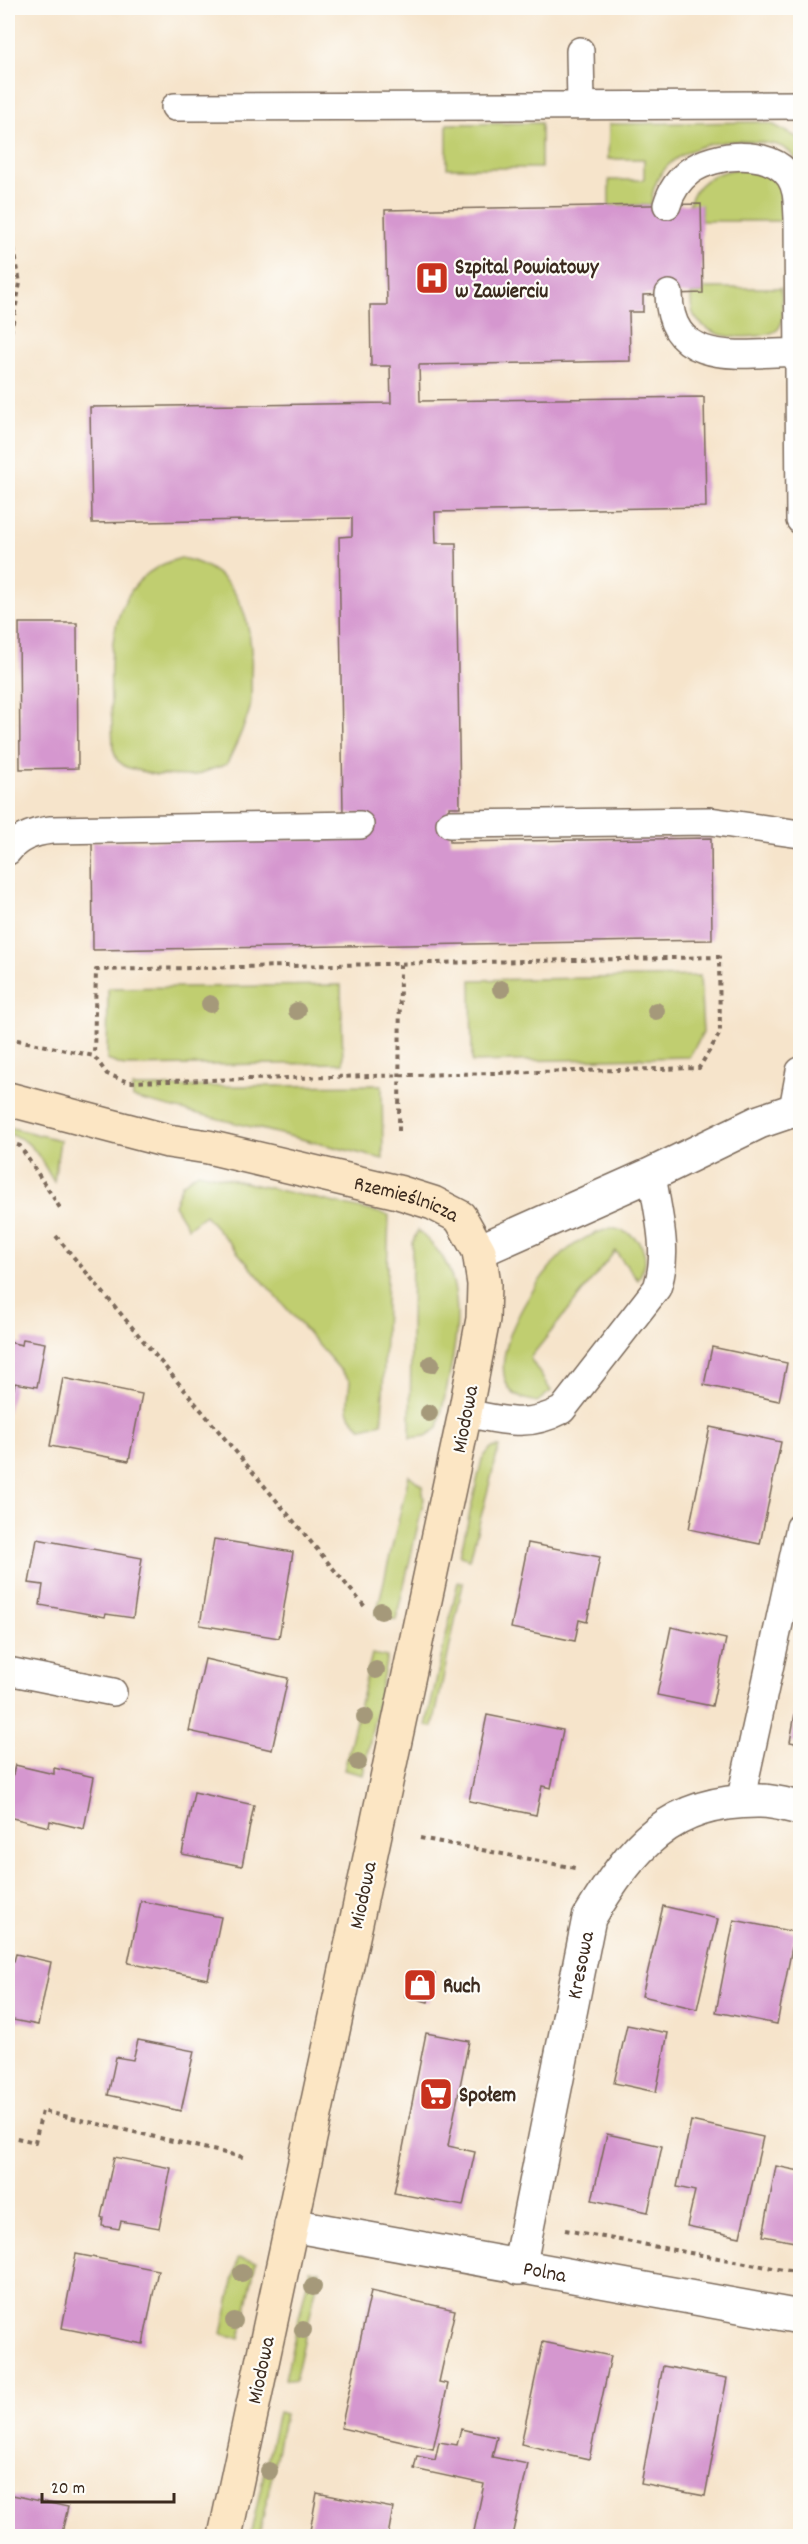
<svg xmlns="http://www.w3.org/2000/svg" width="808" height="2544" font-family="Dekko,sans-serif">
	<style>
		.grass { fill: #c0ce70; stroke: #7e7c47; stroke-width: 1.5 }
		.building { fill: #d597cf }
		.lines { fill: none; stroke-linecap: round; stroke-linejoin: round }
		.lane-casing { stroke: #7c6b5b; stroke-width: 30 }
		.street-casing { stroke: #7c6b5b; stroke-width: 36 }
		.secondary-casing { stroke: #7c6b5b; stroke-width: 36 }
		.path { stroke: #7c6b5b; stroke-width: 4; stroke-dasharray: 4.5 4.5; stroke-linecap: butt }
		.lane { stroke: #fff; stroke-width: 27 }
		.street { stroke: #fff; stroke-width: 33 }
		.secondary { stroke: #fce6c4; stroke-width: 33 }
		.tree { fill: #a5997a }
		.labels { text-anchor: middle; stroke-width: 4.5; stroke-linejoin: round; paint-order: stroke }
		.poi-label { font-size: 21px; font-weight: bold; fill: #3b2a1e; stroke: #fdfcf7; text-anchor: start }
		.street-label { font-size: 21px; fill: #3b2a1e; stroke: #fdfcf7 }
	</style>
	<rect width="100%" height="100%" fill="#fdfcf7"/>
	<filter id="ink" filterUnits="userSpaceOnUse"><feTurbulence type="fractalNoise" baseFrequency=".0167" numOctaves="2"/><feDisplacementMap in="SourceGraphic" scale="12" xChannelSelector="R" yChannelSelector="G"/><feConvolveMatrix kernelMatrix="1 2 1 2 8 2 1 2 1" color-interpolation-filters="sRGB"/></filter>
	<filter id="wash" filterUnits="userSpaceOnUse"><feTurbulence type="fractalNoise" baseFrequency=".008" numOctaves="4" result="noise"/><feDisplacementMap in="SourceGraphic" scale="24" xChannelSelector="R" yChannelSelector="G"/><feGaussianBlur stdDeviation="1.35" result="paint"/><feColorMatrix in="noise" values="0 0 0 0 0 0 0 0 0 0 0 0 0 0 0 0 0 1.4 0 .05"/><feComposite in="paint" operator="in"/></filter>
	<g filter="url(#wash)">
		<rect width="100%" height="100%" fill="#f6e4cb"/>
		<path class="grass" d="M759,122l15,3 26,14v25c-5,-6 -10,-13 -16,-16 -8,-5 -18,-5 -27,-6 -44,-5 -103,9 -106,63l-42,1v-26h35v-21h-36l1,-35z
			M541,123v45h-94v-44z
			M738,169c39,7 39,5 51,43l-5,9h-83v-16h-12c6,-24 27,-33 49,-36z
			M703,288h78c0,11 5,33 -3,41 -9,9 -44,9 -56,6 -9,-2 -22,-10 -27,-18 -5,-7 -4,-16 -4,-23l12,-1z
			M181,558c59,11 73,65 70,118 0,10 1,22 -1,32 -5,19 -15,38 -23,56l-34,12 -37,-1 -30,-8 -9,-7 -4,-12c-2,-68 -18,-169 68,-190z
			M700,976l3,57 -14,24 -217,5 -1,-82z
			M341,985l2,78 -219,3 -17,-6 1,-72z
			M382,1085l1,74 -250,-61 -1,-11z
			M8,1127l52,13 -6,42c-14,-22 -19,-42 -46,-48z
			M198,1172l191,43 -7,208 -19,5c-21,-14 -15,-24 -13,-47l-145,-166 -17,13 -14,-23 8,-21z
			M611,1228c17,3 35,12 34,34 0,5 -5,13 -7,18l-23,-29 -85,107 21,33 -14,11c-11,-3 -22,-4 -28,-14 -23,-34 30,-115 57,-137 14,-12 28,-18 45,-23z
			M418,1230c8,9 19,18 25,28 29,48 5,119 -5,170l-12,8 -16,2 2,-195z
			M499,1447l-29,112 -10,-3 22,-97 9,-11z
			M409,1475l13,11 2,13 -28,121 -20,-5z
			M458,1582l5,1 -30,144 -7,-1z
			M372,1654l15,3 -24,118 -19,-5z
			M238,2258l18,3 -16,77 -18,-4z
			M310,2270l10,1 -25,110 -10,-2z
			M278,2412l7,2 -26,122h-9z"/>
		<g id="blocks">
			<path class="building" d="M701,204l2,89 -60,2v17h-14l1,49 -211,4 1,36 284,-4 2,110 -271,5 1,31h20l4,264h-11l1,35 261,-4 1,102 -619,10 -1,-108 268,-3 -1,-25h-16l-4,-277 13,-1v-18l-260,5 -2,-116 301,-4 -1,-37h-19l-1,-61h17l-2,-95z
				M19,623h58l1,145 -58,1z
				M23,1339l22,4 -8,44 -22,-4 -7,30v-71l14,3z
				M712,1347l75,16 -8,38 -75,-16z
				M63,1378l79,16 -13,67 -79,-15z
				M710,1427l71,15 -21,102 -71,-15z
				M37,1539l105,19 -9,60 -27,-4 -1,3 -65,-12 3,-20 -14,-2z
				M214,1539l79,13 -14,86 -79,-13z
				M528,1543l72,14 -13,65 -8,-2 -4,21 -64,-13z
				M671,1627l55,12 -14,67 -55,-11z
				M205,1659l83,19 -16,72 -83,-19z
				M799,1691h1v53l-10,-2z
				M487,1715l76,15 -12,58 -9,-2 -6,29 -67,-14z
				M15,1765l39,9v-6l40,9 -10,52 -34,-8 -1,6 -41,-10v-21z
				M194,1792l60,13 -12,61 -60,-12z
				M141,1901l80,16 -13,62 -80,-16z
				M663,1906l55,13 -21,90 -55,-13z
				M734,1920l61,12 -18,92 -61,-12z
				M16,1954l35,8 -13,63 -30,-6v-59l6,1z
				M411,1970l24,4 -7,28 -23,-6z
				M627,2025l41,8 -12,59 -42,-9z
				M426,2033l43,8 -21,105 27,6 -12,54 -69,-13z
				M138,2040l56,11 -13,60 -73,-16 8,-38 17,3z
				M691,2121l72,16 -23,100 -53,-11 8,-35 -18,-4z
				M607,2134l55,12 -14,66 -56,-12z
				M114,2157l57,11 -12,60 -38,-7 -2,8 -17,-3 1,-8 -2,-1z
				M776,2166l24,5v72l-37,-7z
				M76,2254l82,16 -15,74 -81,-16z
				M371,2291l84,19 -16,72 9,2 -15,65 -92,-21z
				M543,2342l68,14 -22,103 -68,-15z
				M663,2366l64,12 -22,118 -64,-12z
				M461,2429l36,8 -5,20 36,7 -16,72h-39l11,-52 -70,-15 3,-13 18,4 4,-18 18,3z
				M317,2493l76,15 -5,28h-79z
				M8,2494l60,13 -7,29h-53z
				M442,2532l15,4h-15z"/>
		</g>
	</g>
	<g filter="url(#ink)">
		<use href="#blocks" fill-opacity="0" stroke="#7c6b5b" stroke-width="1.5"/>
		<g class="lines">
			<defs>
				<path id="lane" d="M580,51l1,54
					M175,107l625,-2
					M667,205c4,-14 11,-25 23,-34 25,-18 80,-23 100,6 8,12 7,27 8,41
					M800,217l-2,1 2,302
					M669,294c1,76 76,59 130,58
					M450,824l260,-3 90,13
					M8,851c10,-14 26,-19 43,-21l309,-5
					M793,1109l7,-38
					M465,1413c38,7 61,16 97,-3l95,-122c13,-36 0,-77 -5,-114
					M8,1671l105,21
					M740,1802l60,-275"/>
				<g id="street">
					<path d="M479,1251l173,-77 107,-52 41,-14"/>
					<path id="s1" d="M291,2225l509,92"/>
					<path id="s2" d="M519,2268l70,-350c43,-71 80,-118 171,-117 13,0 27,4 40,7"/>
				</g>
				<g id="secondary">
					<path id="s3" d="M8,1099l160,42 40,6 190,45 35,11 27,14 19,34 5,33 -1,35 -18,94 -240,1123"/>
				</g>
			</defs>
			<use href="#lane" class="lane-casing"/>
			<use href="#street" class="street-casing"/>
			<use href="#secondary" class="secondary-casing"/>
			<path class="path" d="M8,213l12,70 -12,66
				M8,1038l86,18 13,18 21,8 571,-14 21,-35 -1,-76 -623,13 -2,86
				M399,1131l1,-167
				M17,1145l3,1 42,65
				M56,1236l310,372
				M420,1838l155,30
				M8,2136l27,6 7,-31 205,47
				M565,2230l235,43"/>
			<use href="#lane" class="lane"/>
			<use href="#street" class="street"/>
			<use href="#secondary" class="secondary"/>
		</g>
		<g class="tree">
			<circle cx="501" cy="989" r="9"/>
			<circle cx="210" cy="1004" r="9"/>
			<circle cx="297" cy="1011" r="9"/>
			<circle cx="656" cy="1011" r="9"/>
			<circle cx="431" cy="1364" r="9"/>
			<circle cx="429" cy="1413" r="9"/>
			<circle cx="381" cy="1611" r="9"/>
			<circle cx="376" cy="1670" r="9"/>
			<circle cx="365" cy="1717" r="9"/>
			<circle cx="358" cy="1762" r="9"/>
			<circle cx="242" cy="2273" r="9"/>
			<circle cx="313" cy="2287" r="9"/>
			<circle cx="234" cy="2321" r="9"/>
			<circle cx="303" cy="2330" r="9"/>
			<circle cx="269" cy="2471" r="9"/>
		</g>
	</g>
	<defs>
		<symbol id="hospital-square" viewBox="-11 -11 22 22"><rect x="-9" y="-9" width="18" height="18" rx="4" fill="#c8321e" stroke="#fdfcf7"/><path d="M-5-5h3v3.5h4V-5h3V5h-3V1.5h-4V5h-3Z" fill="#fff"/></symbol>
		<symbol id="shop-square" viewBox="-11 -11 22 22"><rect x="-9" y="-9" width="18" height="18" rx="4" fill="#c8321e" stroke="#fdfcf7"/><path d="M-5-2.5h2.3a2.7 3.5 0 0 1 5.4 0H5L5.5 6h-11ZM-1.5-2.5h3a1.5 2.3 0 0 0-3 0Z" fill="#fff"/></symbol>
		<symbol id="supermarket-square" viewBox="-11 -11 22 22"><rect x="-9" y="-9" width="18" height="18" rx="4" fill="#c8321e" stroke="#fdfcf7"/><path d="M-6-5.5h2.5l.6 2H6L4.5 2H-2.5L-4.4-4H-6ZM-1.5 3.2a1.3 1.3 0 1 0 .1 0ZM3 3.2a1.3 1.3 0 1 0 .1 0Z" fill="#fff"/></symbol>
	</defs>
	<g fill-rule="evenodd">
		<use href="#hospital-square" x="413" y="259" width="38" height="38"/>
		<use href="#shop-square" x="401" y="1966" width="38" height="38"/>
		<use href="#supermarket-square" x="417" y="2075" width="38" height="38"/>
	</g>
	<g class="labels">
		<g class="poi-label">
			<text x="455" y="273">Szpital Powiatowy<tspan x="455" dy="24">w Zawierciu</tspan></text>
			<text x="443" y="1992">Ruch</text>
			<text x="459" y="2101">Społem</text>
		</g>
		<g class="street-label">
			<text dy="7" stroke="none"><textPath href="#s3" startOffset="411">Rzemieślnicza</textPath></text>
			<text transform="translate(464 1419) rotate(-79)" y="7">Miodowa</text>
			<text transform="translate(362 1895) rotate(-78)" y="7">Miodowa</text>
			<text dy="7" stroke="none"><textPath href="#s2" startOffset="309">Kresowa</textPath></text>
			<text dy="7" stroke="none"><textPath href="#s1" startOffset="258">Polna</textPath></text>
			<text transform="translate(260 2370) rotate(-78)" y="7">Miodowa</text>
		</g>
	</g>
	<rect width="808" height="2544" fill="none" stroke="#fdfcf7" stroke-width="30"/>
	<path d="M42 2493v9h132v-9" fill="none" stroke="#3b2a1e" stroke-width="3"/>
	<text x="51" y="2493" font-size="18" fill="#3b2a1e" stroke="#fdfcf7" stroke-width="4.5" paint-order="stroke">20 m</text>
</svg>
